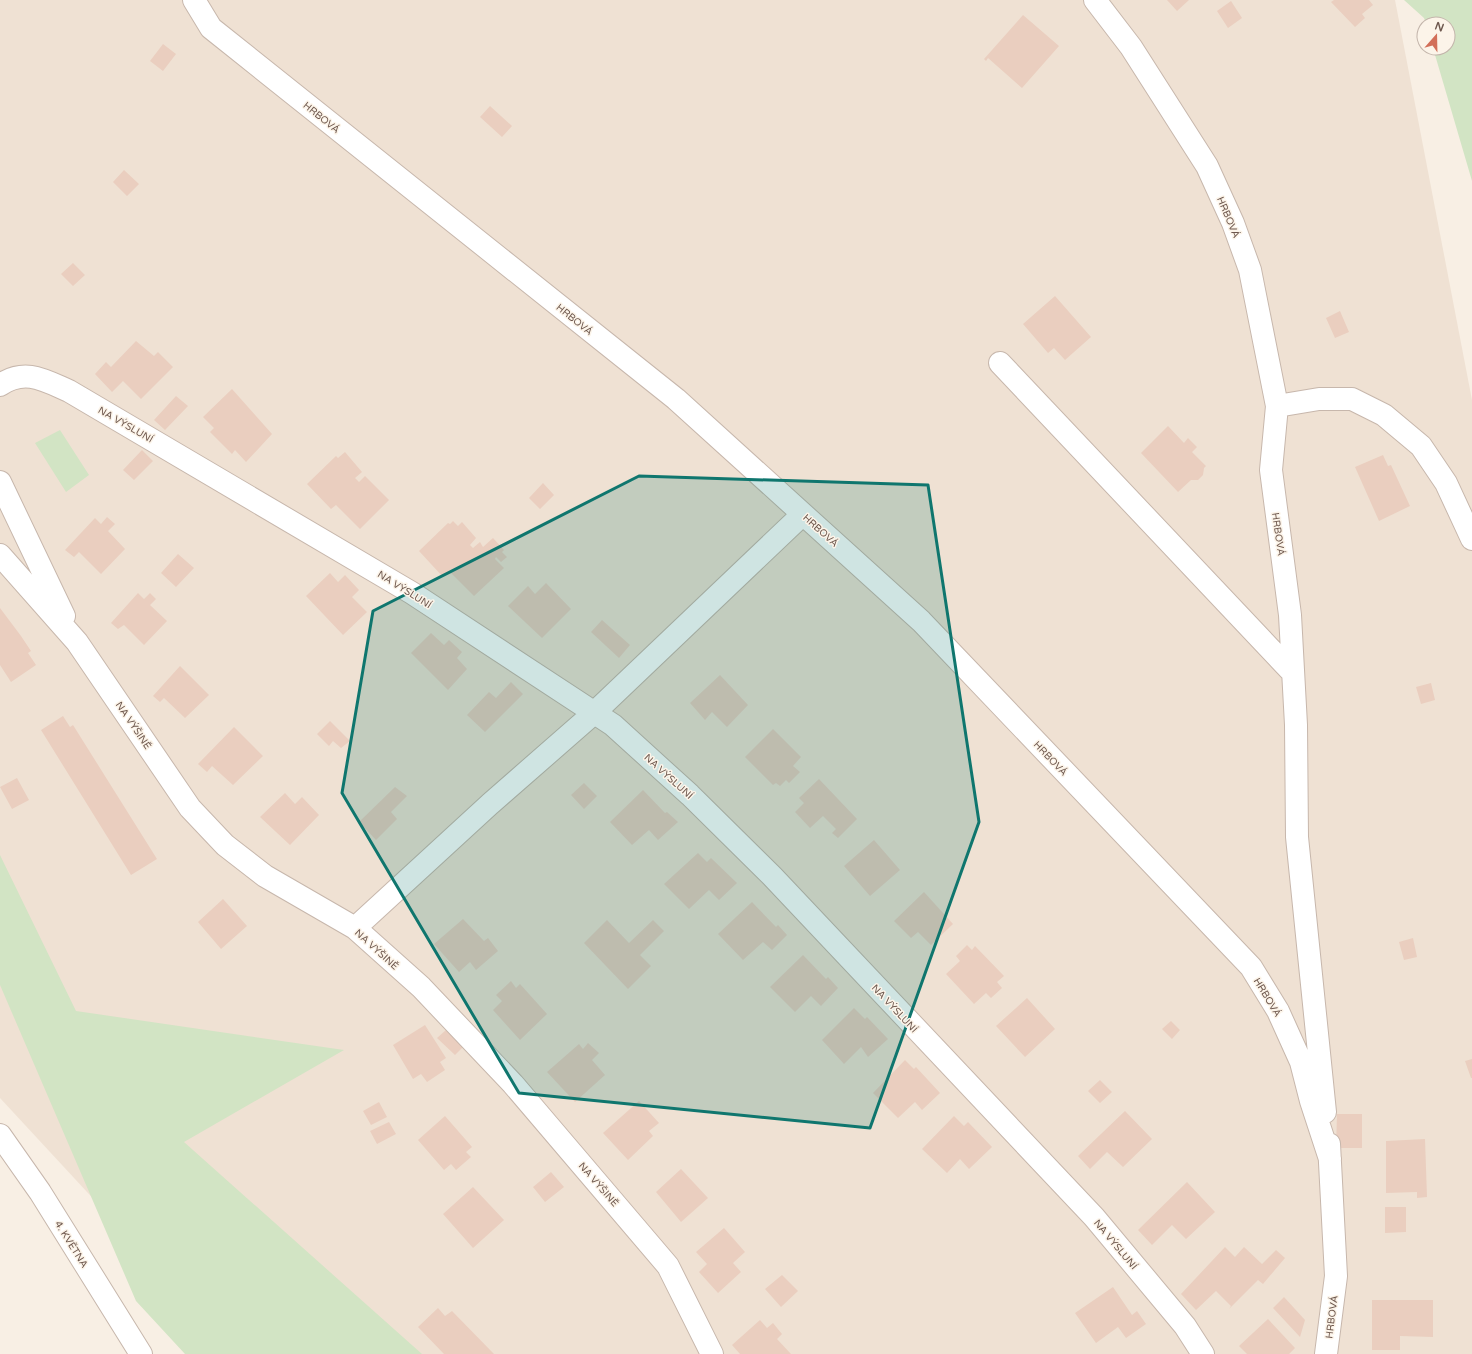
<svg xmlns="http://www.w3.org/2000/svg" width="1472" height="1354" font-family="'Varela Round',sans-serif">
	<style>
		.residential { fill: #efe1d3 }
		.green { fill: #d2e4c4 }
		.building { fill: #eacebf }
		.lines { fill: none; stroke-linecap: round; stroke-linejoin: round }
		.minor-casing { stroke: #c7b7ac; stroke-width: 24 }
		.minor { stroke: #fff; stroke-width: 22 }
		.marked { fill: #0f766e; fill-opacity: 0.2; stroke: #0f766e; stroke-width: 3; stroke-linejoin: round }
		.labels { text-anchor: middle; stroke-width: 3; stroke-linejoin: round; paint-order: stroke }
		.street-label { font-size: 10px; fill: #6d574d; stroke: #fcf4e9 }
	</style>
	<rect width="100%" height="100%" fill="#f8efe4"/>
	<path class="residential" d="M0,0h1395l77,400v954h-1235l-237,-256z"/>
	<path class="green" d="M1404,0h68v181l-39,-133h15v-24h-22l-2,-6z
		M60,430l29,45 -23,17 -31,-49z
		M0,855l76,156 268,39 -160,92 238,212h-237l-49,-53 -136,-316z"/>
	<path class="building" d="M1167,0h22l-12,11z
		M1334,0h35l4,5 -11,9 3,4 -10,9 -24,-25z
		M1231,1l11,17 -14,10 -11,-17z
		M1023,15l36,31 -37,42 -34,-30 -2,3 -2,-2z
		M163,44l13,10 -13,17 -13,-10z
		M490,106l22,20 -10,11 -22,-20z
		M124,170l15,14 -12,12 -14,-14z
		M73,263l12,12 -12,11 -12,-12z
		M1055,296l36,41 -26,23 -11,-12 -6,5 -25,-29z
		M1340,311l9,21 -14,6 -9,-20z
		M136,341l18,15 4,-4 15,15 -32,32 -18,-18 -11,11 -17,-18 11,-12 5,5z
		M232,389l40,45 -26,28 -11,-12 -3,4 -22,-22 4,-4 -11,-11z
		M176,396l12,10 -23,24 -11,-10z
		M1168,426l16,17 4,-5 9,9 -5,5 14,14 -2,2 -1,7 -5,5h-7l-13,12 -37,-39z
		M142,450l11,11 -19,19 -11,-10z
		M345,452l17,20 -7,6 4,4 6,-6 24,24 -29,29 -24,-24 -5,4 -24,-25 29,-28 2,2z
		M1383,455l5,11 3,-1 19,41 -31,15 -24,-54z
		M543,483l11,12 -14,14 -11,-11z
		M107,517l8,7 -7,7 17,18 -24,25 -22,-22 -5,5 -9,-7 30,-32 6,6z
		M453,521l5,5 4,-4 14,16 -6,7 3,3 7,-6 3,5 10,-9 11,12 -2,2 5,5 -6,5 -5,-5 -1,2 9,9 -30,28 -25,-25 -6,6 -24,-26 29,-28 2,1z
		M178,554l16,14 -18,19 -15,-14z
		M330,573l8,9 7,-7 14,15 -7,7 15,15 -24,23 -37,-39z
		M546,583l25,26 -29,29 -34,-32 20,-20 7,8z
		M138,593l6,6 6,-6 6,6 -6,6 17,16 -23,24 -20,-20 -6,4 -7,-6z
		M0,608l21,28 10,15 -3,2 8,12 -25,17 -11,-17z
		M602,620l28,25 -11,13 -28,-26z
		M431,633l13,12 5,-5 13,12 -5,6 10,11 -19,21 -37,-37z
		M180,666l29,29 -24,23 -21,-20 -4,4 -7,-6z
		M720,675l28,30 -21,22 -15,-15 -7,8 -15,-17z
		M511,682l12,12 -38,38 -18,-17 22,-23 7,6z
		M1431,683l4,17 -14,4 -5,-17z
		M63,716l7,11 3,-2 84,134 -26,16 -90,-145z
		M330,721l20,20 -9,7 -8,-7 -4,5 -12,-12z
		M234,727l29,29 -30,29 -21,-19 -5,6 -9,-8z
		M773,729l28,28 -8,9 7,6 -11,11 -3,-3 -6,6 -4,-3 -3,2 -28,-28z
		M17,778l12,22 -17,9 -12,-22z
		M819,779l38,40 -19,19 -6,-5 4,-4 -13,-13 -13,12 -15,-16 9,-9 -5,-5z
		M584,783l13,13 -13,13 -13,-14z
		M395,787l12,9 -16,16 6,7 -21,21 -17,-18z
		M643,790l22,23 2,-1 11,10 -20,18 -9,-10 -17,15 -22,-23z
		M285,793l10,11 7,-7 17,18 -29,30 -30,-28z
		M874,840l26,30 -30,26 -26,-30z
		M698,853l9,9 4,-4 26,25 -18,17 -10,-10 -20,19 -25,-25z
		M924,892l29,32 -22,21 -13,-13 -7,6 -17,-17z
		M223,899l24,27 -26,23 -23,-27z
		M752,902l24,25 2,-2 9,10 -15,15 -9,-8 -20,18 -25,-26z
		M463,919l21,22 4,-3 10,13 -22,19 -6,-8 -11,10 -25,-28z
		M607,920l22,23 24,-23 11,11 -24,24 11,11 -23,23 -44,-46z
		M1413,938l4,19 -13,3 -5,-18z
		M967,945l5,5 3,-4 29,30 -7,6 5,6 -11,10 -5,-5 -12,11 -28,-30 14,-13 -4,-5z
		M803,955l23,24 2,-2 10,11 -17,18 -10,-10 -16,16 -25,-25z
		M511,981l5,7 4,-4 27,30 -27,26 -27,-30 9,-9 -6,-6z
		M1027,998l28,31 -30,28 -29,-31z
		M854,1008l11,11 2,-2 21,22 -20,18 -7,-10 -17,17 -22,-24z
		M1171,1021l9,9 -8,9 -10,-10z
		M425,1025l21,33 -6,4 5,8 -18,12 -6,-8 -8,5 -20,-34z
		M446,1030l17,17 -8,8 -18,-17z
		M588,1043l11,10 -7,7 13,15 -30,27 -28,-30 32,-28 4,5z
		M1472,1059v19h-1l-6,-17z
		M905,1060l9,9 2,-2 24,26 -18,17 -7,-8 -17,16 -25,-25z
		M1100,1080l12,12 -12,11 -12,-12z
		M639,1101l20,22 -10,8 4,5 -25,24 -25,-27z
		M379,1102l8,15 -16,8 -8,-14z
		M1125,1111l27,28 -29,28 -16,-15 -17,17 -12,-13z
		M1337,1114h25v34h-26z
		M445,1116l27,31 -6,5 5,5 -15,13 -5,-6 -7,6 -26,-30z
		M954,1116l10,10 4,-4 24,25 -23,22 -9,-10 -13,14 -25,-24z
		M389,1122l7,12 -19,10 -7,-13z
		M1425,1139l2,58 -10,1v-6l-31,1v-52z
		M681,1169l27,29 -27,24 -25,-30z
		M551,1172l13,15 -19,15 -12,-15z
		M1187,1182l28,30 -29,27 -14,-14 -20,20 -14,-15z
		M473,1187l31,33 -31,28 -30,-34z
		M1385,1207h21v25l-21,1z
		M724,1228l21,24 -12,11 8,9 -23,21 -19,-21 8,-8 -11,-12z
		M1225,1247l10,10 9,-10 18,17 14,-14 9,8 -22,26 -5,-4 -29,29 2,-3 -15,-15 -20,19 -15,-16z
		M782,1275l16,16 -17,16 -16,-18z
		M1113,1287l19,28 5,-4 9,13 -20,14 -8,-11 -22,16 -21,-30z
		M1284,1297l21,23 -5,17 -27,-29z
		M1372,1300h61v37l-33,-1v14h-28z
		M438,1308l7,8 7,-5 42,43h-50l-26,-27z
		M1268,1319l27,29 -6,6h-42l-8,-8z
		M760,1320l7,8 6,-5 9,11 -5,5 14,15h-51l-8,-9z"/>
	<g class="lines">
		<defs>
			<path id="minor" d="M194,0l17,28 465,371 245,222 330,346 27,44 23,51 10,39 19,58
				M1095,0l36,47 76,119 26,57 17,47 27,136 -6,64 19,145 6,110 1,112 28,275
				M1000,363l293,310
				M0,385c25,-17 44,-5 69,6l343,202 201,132 77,70 82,81 322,341 91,109 18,28
				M1277,406l42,-7h33l32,16 37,31 25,37 26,56
				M0,482l64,134
				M0,555l77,87 113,166 35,37 40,31 90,52 66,59 92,97 155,182 44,88
				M355,928l135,-124 104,-91 209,-199
				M0,1135l40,57 101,162
				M1326,1354l10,-78 -7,-132"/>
		</defs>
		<use href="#minor" class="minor-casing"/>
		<use href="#minor" class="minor"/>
	</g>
	<path class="marked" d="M639,476l289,9 51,337 -109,306 -351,-35 -177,-300 31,-182z"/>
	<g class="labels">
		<g class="street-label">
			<text transform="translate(322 117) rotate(39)" y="4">HRBOVÁ</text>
			<text transform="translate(1229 217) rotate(67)" y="4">HRBOVÁ</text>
			<text transform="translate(575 319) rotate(39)" y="4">HRBOVÁ</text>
			<text transform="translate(126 424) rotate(30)" y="4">NA VÝSLUNÍ</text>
			<text transform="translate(821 530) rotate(42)" y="4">HRBOVÁ</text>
			<text transform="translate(1279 534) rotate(82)" y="4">HRBOVÁ</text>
			<text transform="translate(405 589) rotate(32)" y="4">NA VÝSLUNÍ</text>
			<text transform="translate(134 725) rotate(56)" y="4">NA VÝŠINĚ</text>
			<text transform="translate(1051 758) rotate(46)" y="4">HRBOVÁ</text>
			<text transform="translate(669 776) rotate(42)" y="4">NA VÝSLUNÍ</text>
			<text transform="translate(377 949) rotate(42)" y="4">NA VÝŠINĚ</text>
			<text transform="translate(1268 997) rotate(59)" y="4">HRBOVÁ</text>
			<text transform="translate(895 1008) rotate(47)" y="4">NA VÝSLUNÍ</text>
			<text transform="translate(599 1184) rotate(49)" y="4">NA VÝŠINĚ</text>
			<text transform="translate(72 1244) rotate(58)" y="4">4. KVĚTNA</text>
			<text transform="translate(1116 1244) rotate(50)" y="4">NA VÝSLUNÍ</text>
			<text transform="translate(1331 1317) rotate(-83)" y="4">HRBOVÁ</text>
		</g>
	</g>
	<g transform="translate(1436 36) rotate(20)"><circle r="19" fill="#fcf4e9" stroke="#c3b5ab"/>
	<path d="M0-3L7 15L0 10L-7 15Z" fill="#d26f59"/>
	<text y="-6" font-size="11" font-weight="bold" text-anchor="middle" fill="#6d574d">N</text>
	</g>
</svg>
